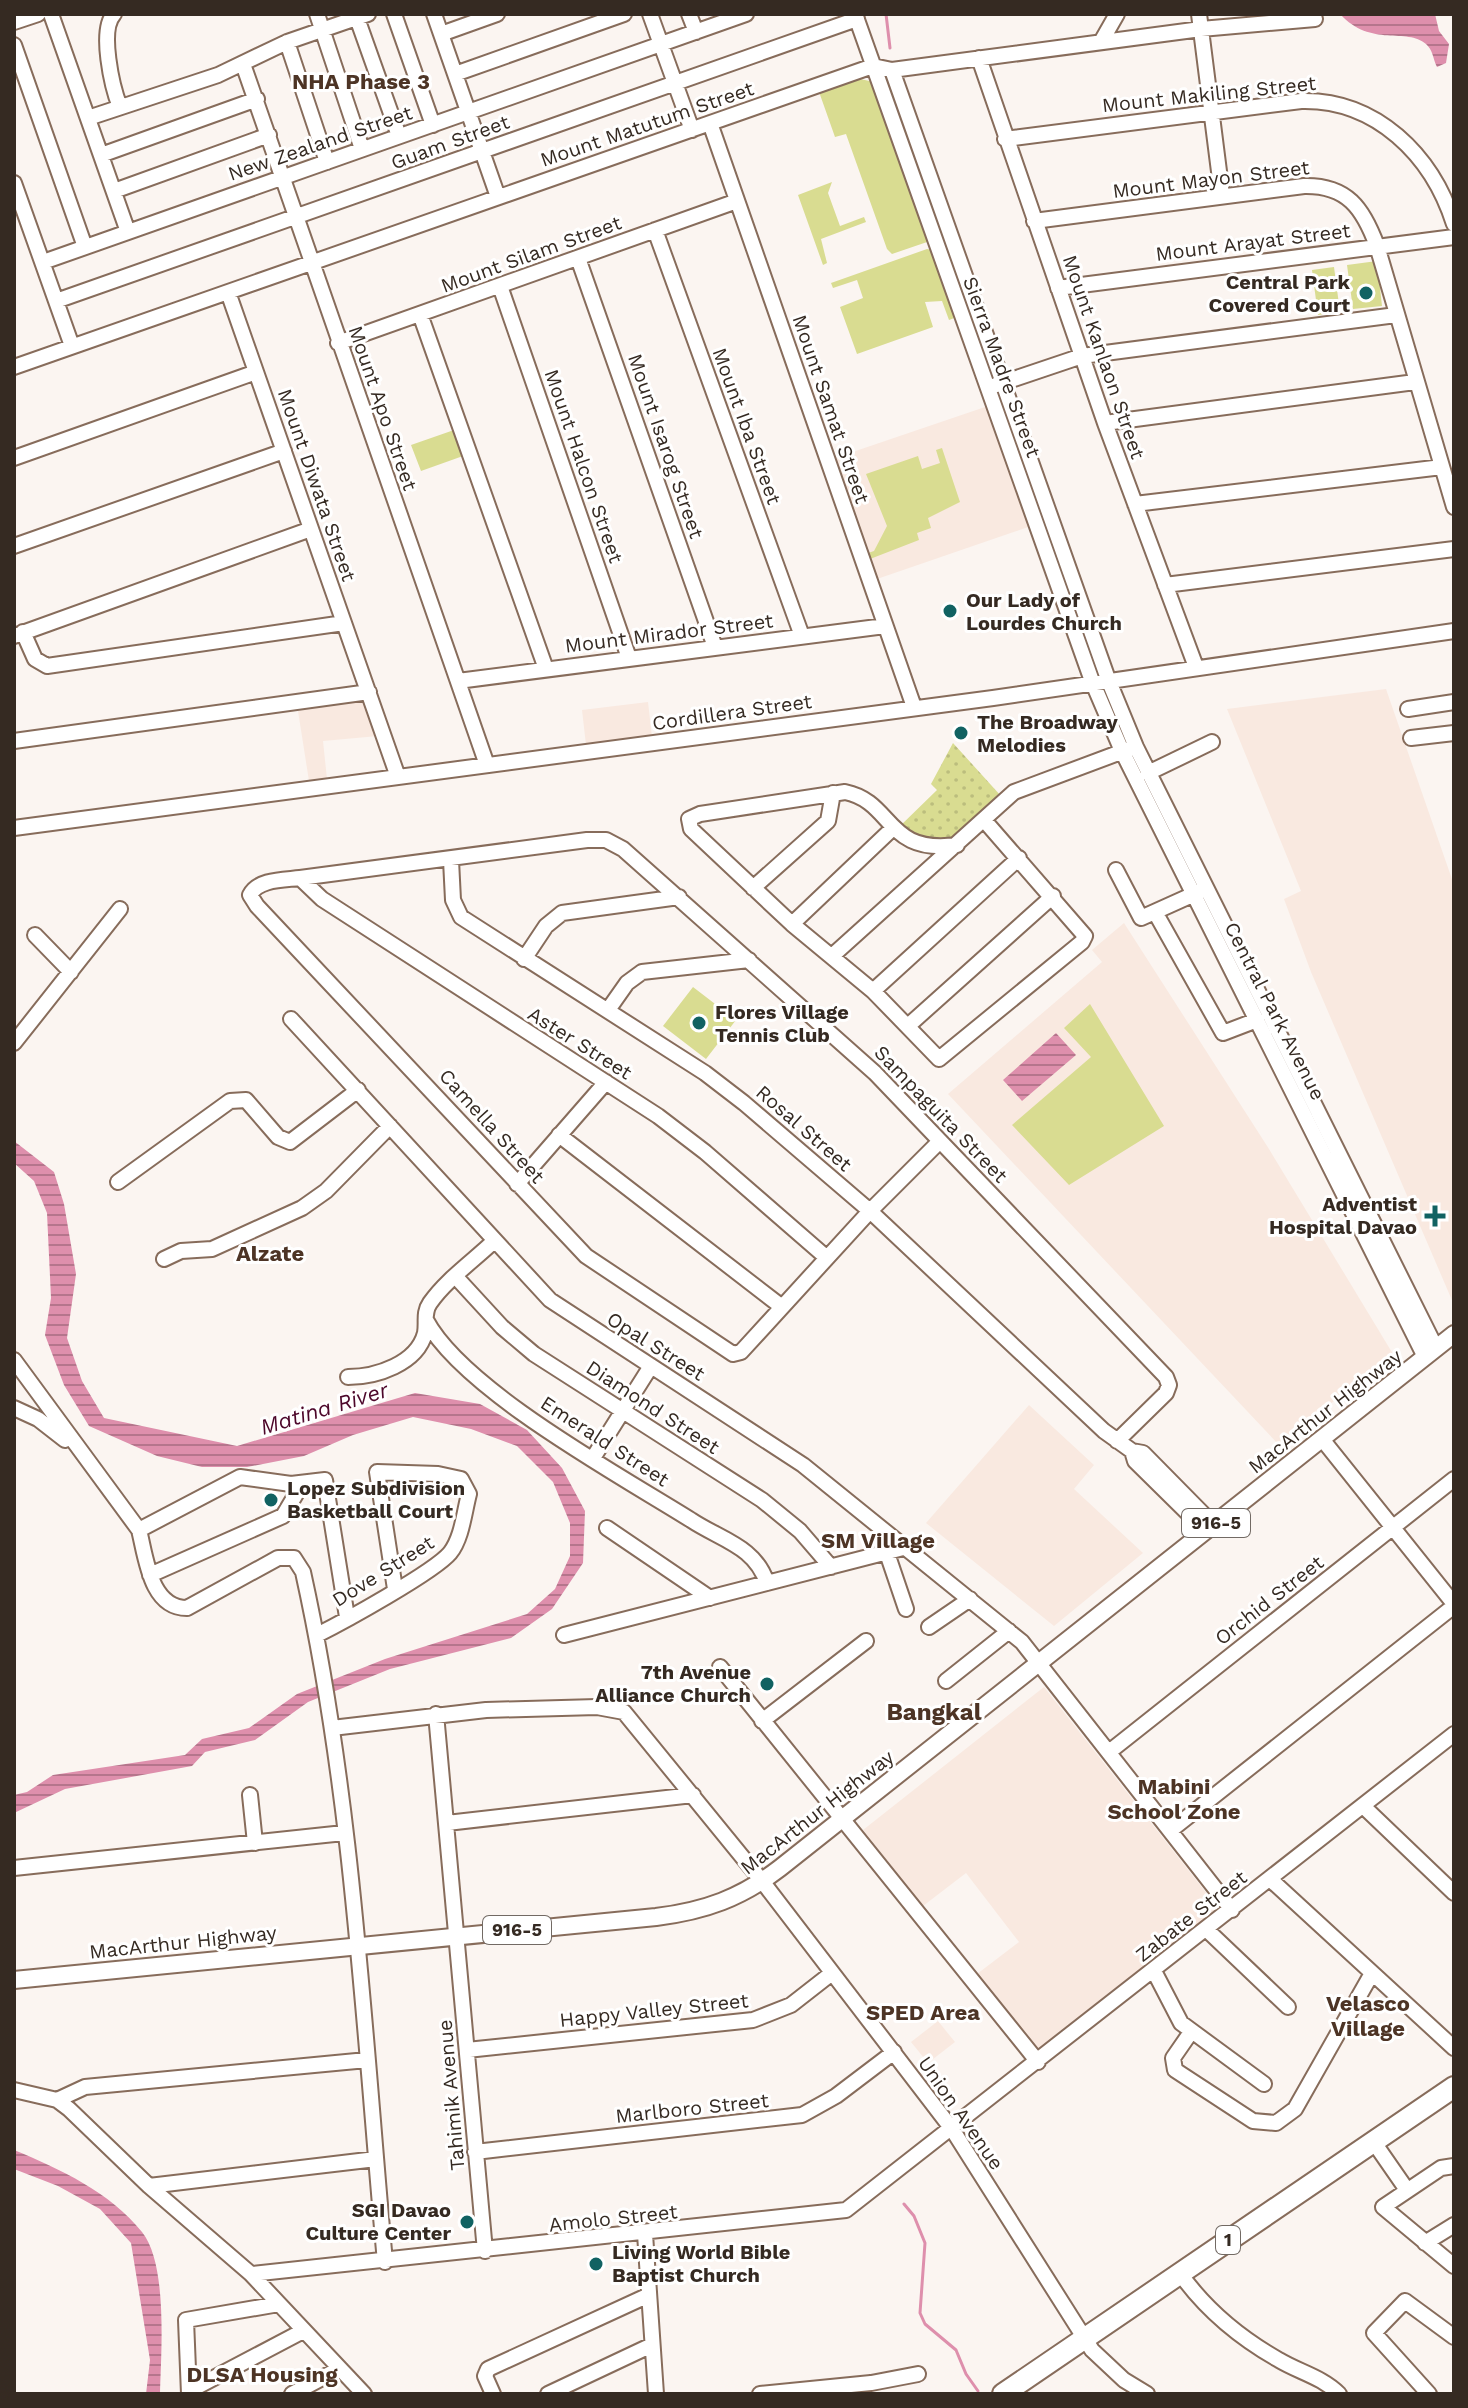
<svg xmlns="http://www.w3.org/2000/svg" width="1468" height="2408" font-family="'Work Sans',sans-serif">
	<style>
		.built { fill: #f9e9e0 }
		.green { fill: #d9dc91 }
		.park { fill: url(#park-dots) }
		.water { fill: url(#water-rules) }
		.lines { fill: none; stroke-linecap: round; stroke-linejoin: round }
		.stream { stroke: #de8fac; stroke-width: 3 }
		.minor-casing { stroke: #876c5b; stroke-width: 18 }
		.major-casing { stroke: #876c5b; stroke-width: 20 }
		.highway-casing { stroke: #876c5b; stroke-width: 24 }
		.minor { stroke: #fff; stroke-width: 14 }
		.major { stroke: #fff; stroke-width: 16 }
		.highway { stroke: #fff; stroke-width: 20 }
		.poi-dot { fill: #116262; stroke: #fff; stroke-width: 3 }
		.labels { text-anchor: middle; stroke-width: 6; stroke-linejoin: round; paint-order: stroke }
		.shield { fill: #fff; stroke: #726a64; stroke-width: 2 }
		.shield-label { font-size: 18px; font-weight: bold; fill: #352a22 }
		.street-label { font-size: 20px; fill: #352a22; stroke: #fff }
		.poi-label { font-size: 20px; font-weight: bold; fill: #352a22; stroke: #fff; text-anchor: start }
		.neighbourhood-label { font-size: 22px; font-weight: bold; fill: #4d3425; stroke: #fff }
		.water-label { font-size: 22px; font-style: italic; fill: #4d072a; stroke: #fff }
		.quarter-label { font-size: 24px; font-weight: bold; fill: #4d3425; stroke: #fff }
	</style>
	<defs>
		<pattern id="park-dots" width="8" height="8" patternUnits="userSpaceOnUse" patternTransform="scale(2)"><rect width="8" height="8" fill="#d9dc91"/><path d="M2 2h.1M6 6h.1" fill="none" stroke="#bbbd7d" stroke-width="1.8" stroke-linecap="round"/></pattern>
		<pattern id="water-rules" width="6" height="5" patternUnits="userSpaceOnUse" patternTransform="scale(2)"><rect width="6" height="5" fill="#de8fac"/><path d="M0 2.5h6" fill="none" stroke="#b5758c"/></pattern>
	</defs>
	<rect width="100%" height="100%" fill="#fbf5f1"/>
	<path class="built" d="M988,406l43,120 -154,53 -42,-121z
		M1386,689l68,196v420l-143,-333 -27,-73 17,-8 -74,-182z
		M367,698l11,38 -55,5 4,38 -18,2 -11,-70z
		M648,702l4,35 -66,8 -4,-35z
		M1124,923l145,226 124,205 -114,91 -331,-351 154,-132 -10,-12z
		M1029,1405l65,60 -20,24 69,64 -89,73 -128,-103z
		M1044,1687l175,222 -181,143 -61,-78 42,-32 -53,-69 -43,33 -60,-76z
		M938,2021l17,21 -27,21 -17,-21z"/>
	<path class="green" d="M851,77l23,5 56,159 -38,13 -5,-5 -41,-115 -11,3 -17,-48z
		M832,182l-4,11 12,33 24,-9 2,5 -45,17 6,24 -4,2 -25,-70z
		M927,249l6,1 24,67 -8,3 -7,-19 -17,1 8,25 -76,27 -17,-47 23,-9 -6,-18 -24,8 -2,-5z
		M1377,261l5,45 -29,3 -6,-44z
		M1334,267l6,45 -22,3 -6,-45z
		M454,430l9,26 -42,15 -10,-26z
		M942,448l18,54 -32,16 3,10 -14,5 2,7 -49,19 -2,-6 6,-2 13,-25 -21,-52 52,-18 4,13 18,-6 -4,-13z
		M693,987l43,33 -30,39 -43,-33z
		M1090,1004l74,122 -95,59 -57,-60 79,-68 -27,-29z"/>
	<path class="park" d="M953,743l48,53 -44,42 -18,5 -42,-14 40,-39 -6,-6z"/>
	<path class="water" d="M1340,14h95l4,17 10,13 -3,19 -9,4c-4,-8 -4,-17 -11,-23 -19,-17 -55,4 -86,-30z
		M1056,1033l20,22 -54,46 -19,-21z
		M14,1141l40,31 10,32 12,70 -9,64 15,43 22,37 133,28 178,-53 65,11 47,26 35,38 23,43 -2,52 -31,46 -41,29 -121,31 -82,33 -53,38 -50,12 -13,14 -127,23 -51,24v-18l13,-3 26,-17 132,-20 17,-16 47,-11 48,-34 88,-35 142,-45 28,-25 15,-33v-33l-17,-41 -36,-36 -46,-17 -58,-12 -60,18 -49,21 -57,11h-45l-45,-11 -68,-30 -25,-41 -19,-50 6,-37 -4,-85 -13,-32 -20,-18z
		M14,2150c46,19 96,42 128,82 26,32 19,121 18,162h-14l4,-34 -19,-117 -31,-34 -42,-23 -44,-17z"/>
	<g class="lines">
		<path class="stream" d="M886,14l4,34
			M904,2204l10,12 11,27 -5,70 5,11 31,26 10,24 12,17"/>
		<defs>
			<path id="minor" d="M51,14l77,218
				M114,14c-15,16 -2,73 6,93
				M317,14l45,135
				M394,14l39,111
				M434,14l64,183
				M650,14l42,116
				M689,14l7,18
				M855,14l237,667 30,70 303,606
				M1199,14l23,181
				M357,18l42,118
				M14,22l24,-8
				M441,34l56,-20
				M287,42l40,120
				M1101,42l16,-28
				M14,45l71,202
				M979,58l126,365 91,244
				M243,64l244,701
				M892,70l216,609 28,68 300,601
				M455,74l169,-60
				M88,118l130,-43 69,-33 81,-28
				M710,123l204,584
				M1005,139l296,-38c75,-2 131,54 153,123
				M101,155l156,-56
				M14,183l58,163
				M114,191l155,-56
				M1034,221l270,-35c43,-1 59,22 73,60l77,261
				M655,230l147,406
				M578,258l137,389
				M43,262l703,-248
				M500,286l129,372
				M1058,288l396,-51
				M228,292l170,485
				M56,301l801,-282
				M420,314l126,355
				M338,343l399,-142
				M14,367l859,-301 19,4 309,-41 114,-10
				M996,385l86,-29 314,-41
				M1105,423l310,-41
				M14,458l242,-86
				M1135,504l307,-37
				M14,546l270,-95
				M1165,585l289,-36
				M23,632l12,27 12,7 297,-43
				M14,636l297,-107
				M458,681l427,-55
				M1408,709l46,-7
				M1411,738l43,-5
				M14,741l355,-49
				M1148,773l64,-31
				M14,828l979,-130 461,-67
				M957,845c-72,10 -63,-43 -112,-53l-145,22 -11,5 2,10 101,95 81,67 66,68 143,-117 3,-6 -101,-116
				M451,860l2,40 8,17 244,156 39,30 126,108 234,220 28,20 11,2 71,72
				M1116,870l25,48 60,-27
				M300,878l22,21 336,217 47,36 122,106
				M753,888l75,-67 5,-28
				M1155,912l68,121 34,-13
				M792,924l100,-95
				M35,935l36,37
				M832,956l182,-164 115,-43
				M524,959l22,-33 16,-13 117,-16
				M873,991l146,-133
				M608,1010l19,-27 15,-11 107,-12
				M291,1019l259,281 253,165 219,177 210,268
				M909,1025l144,-129
				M14,1043l106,-134
				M559,1135l223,172
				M940,1141l-70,70 -129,141 -8,2 -147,-98 -329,-350 -7,-11c8,-16 34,-15 50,-17l287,-38h19l17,9 252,224 291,304 3,8 -3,8 -49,48
				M118,1182l112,-81 16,-1 32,37 12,5 68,-52
				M517,1184l89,-102
				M164,1259l17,-8 31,-2 90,-41 24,-17 64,-65
				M456,1277l46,50 32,27 228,146 38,31 31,36
				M426,1320c37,70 195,156 265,200 30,20 64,26 76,63
				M14,1360l125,170 101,-53 51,7 34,-4 22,137
				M348,1377c28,0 69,-13 77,-44 2,-11 -2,-20 5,-30 16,-23 43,-42 63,-61
				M14,1408l24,11 27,21
				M1322,1439l132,165
				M1132,1451l3,10 71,70
				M593,1458l58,-92
				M607,1528l103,70
				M139,1530c7,27 11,78 48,78l91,-50h16l9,14c50,226 61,460 82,690
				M887,1553l19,56
				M150,1575l133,-59 19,-32
				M929,1627l41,-28
				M317,1635c26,-13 117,-63 133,-82 12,-15 14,-40 19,-59l-8,-15 -23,-5 -61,-2 18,117
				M564,1635l343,-88
				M720,1667l318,395
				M946,1681l63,-50
				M436,1714l49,537
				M762,1721l104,-80
				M332,1728l154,-18 111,-3 27,5 138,169 190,248 140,221 32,30 23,14
				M1109,1752l345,-273
				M250,1795l5,48
				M1363,1806l91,87
				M447,1823l246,-28
				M1171,1830l283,-224
				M14,1868l330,-35
				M1271,1880l183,168
				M1207,1930l81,77
				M1154,1971l27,52 83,61
				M1191,2032l-18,26 2,12 78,51 23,2 19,-14 76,-134
				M467,2050l286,-30 38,-15 41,-32
				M14,2090l43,10 12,9 80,77 102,88 113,120
				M57,2100l28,-13 282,-27
				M1373,2141l34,49
				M475,2152l327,-37 34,-19 58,-44
				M1454,2166l-13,2 -58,39 71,59
				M149,2186l227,-27
				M645,2234l11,160
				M1425,2243l29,-18
				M1179,2272c26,37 61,66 100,88 20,12 43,17 60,34
				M251,2274l595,-64 608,-476
				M189,2391l114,-60
				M189,2394l-3,-74 93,-16
				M292,2394l47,-25
				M493,2394l-8,-18 3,-7 161,-74
				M548,2394l104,-49
				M760,2394l111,-11 47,-9
				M1429,2394l-55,-61 31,-32 49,36"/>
			<path id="major" d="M14,1980l642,-63c49,-6 85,-19 124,-49l674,-534"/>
			<path id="highway" d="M1003,2394l451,-307"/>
		</defs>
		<use href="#minor" class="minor-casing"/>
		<use href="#major" class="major-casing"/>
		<use href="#highway" class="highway-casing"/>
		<use href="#minor" class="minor"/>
		<use href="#major" class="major"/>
		<use href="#highway" class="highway"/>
	</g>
	<g class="poi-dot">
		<circle cx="1366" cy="293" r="8"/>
		<circle cx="950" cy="611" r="8"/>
		<circle cx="961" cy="733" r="8"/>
		<circle cx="699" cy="1023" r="8"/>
		<path d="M1431 1204h8v8h8v8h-8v8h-8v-8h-8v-8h8z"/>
		<circle cx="271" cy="1500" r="8"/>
		<circle cx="767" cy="1684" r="8"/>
		<circle cx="467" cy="2222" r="8"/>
		<circle cx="596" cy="2264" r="8"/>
	</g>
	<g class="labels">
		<g class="shield">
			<rect x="1182" y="1509" width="68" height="28" rx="6"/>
			<rect x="483" y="1916" width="68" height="28" rx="6"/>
			<rect x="1216" y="2226" width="24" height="28" rx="6"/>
		</g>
		<g class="shield-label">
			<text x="1216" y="1529">916-5</text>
			<text x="517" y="1936">916-5</text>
			<text x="1228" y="2246">1</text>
		</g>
		<g class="street-label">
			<text transform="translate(1209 94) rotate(-6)" y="7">Mount Makiling Street</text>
			<text transform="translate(647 124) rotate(-19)" y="7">Mount Matutum Street</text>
			<text transform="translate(450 142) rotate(-20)" y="7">Guam Street</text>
			<text transform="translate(320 143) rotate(-19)" y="7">New Zealand Street</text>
			<text transform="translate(1211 179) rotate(-7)" y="7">Mount Mayon Street</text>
			<text transform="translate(1253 242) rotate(-7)" y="7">Mount Arayat Street</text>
			<text transform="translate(531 254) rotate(-20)" y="7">Mount Silam Street</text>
			<text transform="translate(1104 357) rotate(71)" y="7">Mount Kanlaon Street</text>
			<text transform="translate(1002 367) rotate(70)" y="7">Sierra Madre Street</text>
			<text transform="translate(383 408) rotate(71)" y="7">Mount Apo Street</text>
			<text transform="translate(831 409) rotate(71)" y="7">Mount Samat Street</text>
			<text transform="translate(747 426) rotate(70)" y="7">Mount Iba Street</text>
			<text transform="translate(666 446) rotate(71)" y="7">Mount Isarog Street</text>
			<text transform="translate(584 466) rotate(71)" y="7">Mount Halcon Street</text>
			<text transform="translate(317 485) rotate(71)" y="7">Mount Diwata Street</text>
			<text transform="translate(669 633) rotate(-7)" y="7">Mount Mirador Street</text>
			<text transform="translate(732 712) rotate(-8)" y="7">Cordillera Street</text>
			<text transform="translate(1275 1011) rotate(63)" y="7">Central Park Avenue</text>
			<text transform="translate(580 1043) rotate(32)" y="7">Aster Street</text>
			<text transform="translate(941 1114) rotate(46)" y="7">Sampaguita Street</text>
			<text transform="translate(492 1126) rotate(48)" y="7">Camella Street</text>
			<text transform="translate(804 1128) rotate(41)" y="7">Rosal Street</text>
			<text transform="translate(656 1346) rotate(32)" y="7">Opal Street</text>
			<text transform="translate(653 1407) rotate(33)" y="7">Diamond Street</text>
			<text transform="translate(1325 1411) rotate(-38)" y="7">MacArthur Highway</text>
			<text transform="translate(605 1441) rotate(33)" y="7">Emerald Street</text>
			<text transform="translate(383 1571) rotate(-32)" y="7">Dove Street</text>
			<text transform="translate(1269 1600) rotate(-38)" y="7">Orchid Street</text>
			<text transform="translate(817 1812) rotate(-38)" y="7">MacArthur Highway</text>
			<text transform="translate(1191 1916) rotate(-38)" y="7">Zabate Street</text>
			<text transform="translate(183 1942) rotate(-6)" y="7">MacArthur Highway</text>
			<text transform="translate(654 2010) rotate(-6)" y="7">Happy Valley Street</text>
			<text transform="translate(451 2095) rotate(-95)" y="7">Tahimik Avenue</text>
			<text transform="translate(692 2108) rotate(-6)" y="7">Marlboro Street</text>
			<text transform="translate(961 2113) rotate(55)" y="7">Union Avenue</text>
			<text transform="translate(613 2218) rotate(-6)" y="7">Amolo Street</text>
		</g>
		<g class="poi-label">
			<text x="1350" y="289" text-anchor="end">Central Park<tspan x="1350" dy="23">Covered Court</tspan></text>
			<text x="966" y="607">Our Lady of<tspan x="966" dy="23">Lourdes Church</tspan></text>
			<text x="977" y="729">The Broadway<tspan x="977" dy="23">Melodies</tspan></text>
			<text x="715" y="1019">Flores Village<tspan x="715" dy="23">Tennis Club</tspan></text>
			<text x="1417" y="1211" text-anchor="end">Adventist<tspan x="1417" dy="23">Hospital Davao</tspan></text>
			<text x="287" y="1495">Lopez Subdivision<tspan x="287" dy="23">Basketball Court</tspan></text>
			<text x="751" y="1679" text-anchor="end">7th Avenue<tspan x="751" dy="23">Alliance Church</tspan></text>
			<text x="451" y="2217" text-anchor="end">SGI Davao<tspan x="451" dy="23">Culture Center</tspan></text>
			<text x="612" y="2259">Living World Bible<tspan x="612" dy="23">Baptist Church</tspan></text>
		</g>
		<g class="neighbourhood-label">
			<text x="361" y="89">NHA Phase 3</text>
			<text x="270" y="1261">Alzate</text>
			<text x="878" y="1548">SM Village</text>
			<text x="1174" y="1794">Mabini<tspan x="1174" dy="25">School Zone</tspan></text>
			<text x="1368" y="2011">Velasco<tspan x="1368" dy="25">Village</tspan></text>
			<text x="923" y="2020">SPED Area</text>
			<text x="262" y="2382">DLSA Housing</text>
		</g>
		<g class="water-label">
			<text transform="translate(324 1408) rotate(-17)" y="8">Matina River</text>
		</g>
		<g class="quarter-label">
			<text x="934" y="1720">Bangkal</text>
		</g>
	</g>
	<rect width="1468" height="2408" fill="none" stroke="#352a22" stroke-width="32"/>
</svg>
